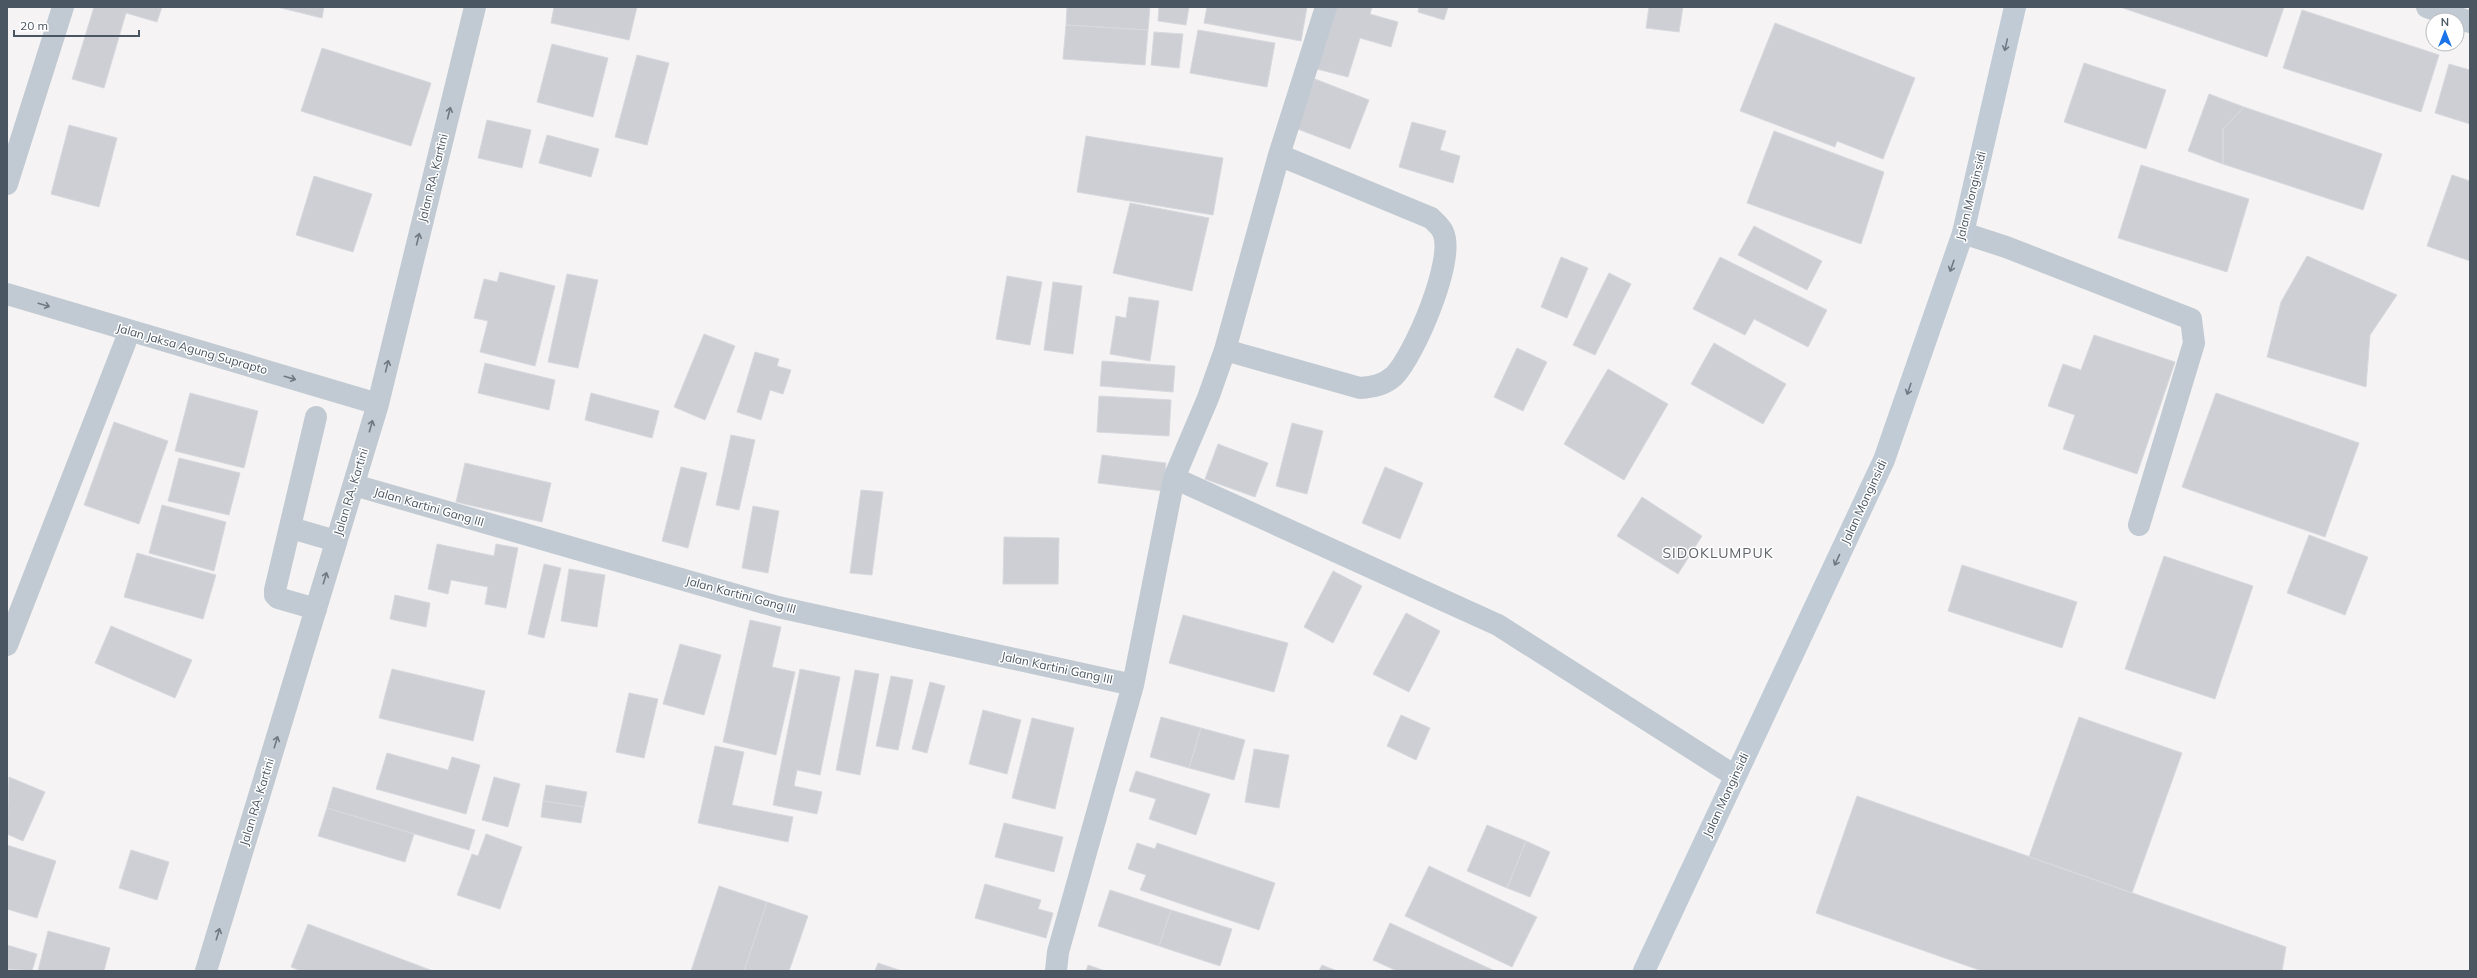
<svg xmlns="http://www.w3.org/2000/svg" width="2477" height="978" font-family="Mulish,sans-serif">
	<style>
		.building { fill: #cdcfd5; stroke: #d7d9de }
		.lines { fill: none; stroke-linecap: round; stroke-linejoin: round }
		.lane { stroke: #c1cad2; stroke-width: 22 }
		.street { stroke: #c1cad2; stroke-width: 22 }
		.secondary { stroke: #c1cbd6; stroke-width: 22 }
		.oneway { stroke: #6e7984 }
		.oneway2 { stroke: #6e7983 }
		.labels { text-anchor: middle; stroke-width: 3; stroke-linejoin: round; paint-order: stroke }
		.street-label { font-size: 12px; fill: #4a5661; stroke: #fff }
		.quarter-label { font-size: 14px; letter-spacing: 1px; fill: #5f6368; stroke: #fff }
	</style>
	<rect width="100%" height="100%" fill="#f5f3f3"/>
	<path class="building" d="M94,7h68l-5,15 -31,-9 -22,75 -32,-9z
		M277,7h47l-2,11z
		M554,7h83l-8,33 -78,-17z
		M1067,7h83l-2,23 -82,-5z
		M1159,7h30l-3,18 -28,-4z
		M1207,7h100l-6,34 -97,-18z
		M1330,7h42l-2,7 28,8 -7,25 -31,-9 -12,39 -35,-9z
		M1419,7h29l-4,13 -26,-8z
		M1649,7h34l-4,25 -33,-4z
		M2120,7h164l-17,50z
		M2302,10l137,45 -18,57 -138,-44z
		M1775,23l140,55 -32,81 -46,-18 -2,6 -95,-36z
		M1066,25l82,5 -3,35 -82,-6z
		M1198,30l77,13 -8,44 -77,-14z
		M1154,32l29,2 -4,34 -28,-3z
		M552,44l56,14 -15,59 -56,-15z
		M322,48l109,35 -20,63 -110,-35z
		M637,55l32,8 -22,82 -32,-8z
		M2084,63l82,27 -20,59 -82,-27z
		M2449,64l21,6v54l-35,-11z
		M1315,79l54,21 -19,49 -55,-21z
		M2209,94l35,13 -21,22v35l-35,-13z
		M2244,107l138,47 -19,56 -140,-46v-35z
		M487,120l44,10 -9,38 -44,-10z
		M1412,122l34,9 -6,19 20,6 -7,27 -54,-16z
		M69,125l48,13 -18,69 -48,-13z
		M1774,131l110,41 -23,72 -114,-41z
		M547,135l52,14 -8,28 -52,-14z
		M1086,136l137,22 -10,57 -136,-23z
		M2141,165l108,34 -22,73 -109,-34z
		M2452,175l18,6v80l-43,-15z
		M314,176l58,18 -19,58 -57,-17z
		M1130,203l79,15 -17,73 -79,-18z
		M1754,226l68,35 -15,29 -69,-35z
		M2307,256l90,39 -27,40 -4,52 -99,-30 14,-55z
		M1561,257l27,11 -21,50 -26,-11z
		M1720,257l107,53 -19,37 -54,-28 -9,16 -52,-26z
		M500,272l55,14 -20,80 -55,-14 8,-31 -14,-3 10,-39 13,3z
		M1609,273l22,11 -36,71 -22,-10z
		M567,274l31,6 -20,88 -30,-6z
		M1007,276l35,6 -12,63 -34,-6z
		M1053,282l29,4 -9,68 -29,-4z
		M1129,297l30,4 -9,60 -40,-7 6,-38 10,2z
		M704,334l31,12 -30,74 -31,-13z
		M2094,335l81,27 -38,112 -74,-25 12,-34 -27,-9 15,-42 18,6z
		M1714,343l72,41 -23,40 -72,-40z
		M1517,348l30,14 -24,49 -29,-14z
		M755,352l24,7 -2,7 14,4 -8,24 -13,-4 -9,30 -24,-8z
		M1102,361l73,5 -2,26 -73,-6z
		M485,363l70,17 -6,30 -71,-17z
		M1608,369l60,35 -44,76 -60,-36z
		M190,393l68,18 -14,57 -69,-17z
		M591,393l68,18 -7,27 -67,-18z
		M2216,393l143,50 -34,94 -143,-50z
		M1099,396l72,4 -2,36 -72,-4z
		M114,422l54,19 -29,83 -55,-19z
		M1292,423l31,8 -16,63 -31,-8z
		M731,435l24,5 -16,70 -23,-5z
		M1218,444l50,19 -13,34 -50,-18z
		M1102,455l64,8 -3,28 -65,-8z
		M179,458l61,15 -11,42 -61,-14z
		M465,463l86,20 -9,39 -86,-20z
		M681,467l26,6 -19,75 -26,-7z
		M1385,467l38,16 -23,56 -38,-16z
		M861,490l22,2 -11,83 -22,-2z
		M1642,497l60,39 -24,38 -61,-38z
		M162,505l64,17 -12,49 -65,-18z
		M753,506l26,5 -11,62 -26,-5z
		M2309,535l59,22 -23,58 -58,-22z
		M1004,537l55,1 -1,46h-55z
		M437,544l57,12 2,-12 22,4 -12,60 -21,-4 3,-17 -37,-7 -3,14 -20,-5z
		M137,553l79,22 -13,44 -79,-22z
		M2164,556l89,30 -38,113 -90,-30z
		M544,564l17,4 -17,70 -16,-4z
		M1962,565l115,37 -15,46 -114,-37z
		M569,569l36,6 -8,52 -36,-6z
		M1333,571l29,15 -29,57 -29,-16z
		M395,595l35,8 -4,24 -36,-8z
		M1406,613l34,18 -31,61 -36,-18z
		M1183,615l105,28 -14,49 -105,-29z
		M750,620l31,7 -9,40 23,5 -19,83 -53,-13z
		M111,626l81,34 -17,38 -80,-35z
		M680,644l41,11 -17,60 -41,-11z
		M392,669l93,22 -12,50 -94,-23z
		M800,669l40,8 -20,98 -23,-5 -3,16 28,6 -5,22 -44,-9z
		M855,670l24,4 -19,101 -24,-5z
		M891,676l22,4 -15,70 -22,-4z
		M930,682l15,4 -18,67 -15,-4z
		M629,693l29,6 -14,59 -28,-6z
		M983,710l38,10 -14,54 -38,-10z
		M1401,715l29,13 -14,32 -29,-14z
		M1161,717l40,11 -12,40 -39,-11z
		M2079,717l103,36 -50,140 -103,-36z
		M1032,718l42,10 -19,81 -43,-11z
		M1201,728l44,12 -11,40 -45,-12z
		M715,746l29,6 -12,53 61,12 -5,25 -90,-19z
		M1254,749l35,6 -10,53 -34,-6z
		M387,753l61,17 4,-13 28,8 -14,49 -90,-25z
		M1136,771l74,23 -14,41 -47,-16 7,-20 -27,-8z
		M9,777l36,15 -22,49 -16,-7z
		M494,777l26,7 -12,43 -26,-7z
		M546,785l41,7 -3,15 -41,-6z
		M333,787l142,43 -6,20 -142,-42z
		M1857,796l429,151 -4,24h-300l-166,-58z
		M543,801l41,6 -3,16 -40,-6z
		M327,808l87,26 -9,28 -87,-26z
		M1004,823l59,14 -9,35 -59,-15z
		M1487,825l39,16 -19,47 -40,-17z
		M486,834l36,13 -22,62 -43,-14 15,-41 6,2z
		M1526,841l24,11 -20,45 -23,-9z
		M1137,843l18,6 2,-6 118,40 -16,47 -119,-40 6,-15 -18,-6z
		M7,845l49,16 -19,57 -30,-9z
		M131,850l38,12 -12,38 -38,-12z
		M1429,866l108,51 -25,50 -107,-51z
		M985,884l56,16 -3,9 15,4 -7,25 -71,-20z
		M719,886l48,16 -23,69h-53z
		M1110,890l61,20 -12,36 -61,-20z
		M767,902l41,14 -19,55h-45z
		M1171,910l61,19 -12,37 -61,-20z
		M1390,923l105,48h-98l-24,-11z
		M308,924l125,47h-132l-10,-4z
		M48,931l62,17 -6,23h-66z
		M7,945l30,9 -5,17 -25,-2z
		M878,963l24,8h-27z
		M1088,965l17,6h-19z
		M1322,965l15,6h-18z"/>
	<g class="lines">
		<path class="lane" d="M7,184l56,-177
			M1963,233l43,14 185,72 3,24 -55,182
			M291,528l45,13
			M316,609l-38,-11 -3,-3v-5l41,-173
			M7,645l118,-302 3,-12"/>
		<path class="street" d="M2427,7l43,15
			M7,294l371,110
			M1225,350l135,38c13,-1 24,-3 34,-12 20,-20 62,-117 49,-144 -2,-5 -8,-10 -12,-14l-152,-63
			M1174,478l324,147 237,151
			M354,485l424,122 355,78
			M206,971l172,-567 97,-397
			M1056,971l2,-19 75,-267 41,-207 34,-80 17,-48 54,-195 47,-148"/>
		<path class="secondary" d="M1644,971l240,-511 79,-227 52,-226"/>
	</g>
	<defs><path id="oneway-shaft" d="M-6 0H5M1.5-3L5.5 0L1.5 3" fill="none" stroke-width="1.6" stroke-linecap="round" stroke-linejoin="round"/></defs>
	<g class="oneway">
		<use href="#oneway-shaft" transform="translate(2006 45) rotate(103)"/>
		<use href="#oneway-shaft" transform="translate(1952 266) rotate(109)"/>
		<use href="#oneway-shaft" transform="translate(1909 389) rotate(109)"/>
		<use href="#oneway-shaft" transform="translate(1837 560) rotate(115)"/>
	</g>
	<g class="oneway2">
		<use href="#oneway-shaft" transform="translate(449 113) rotate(-76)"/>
		<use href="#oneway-shaft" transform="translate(418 239) rotate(-76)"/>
		<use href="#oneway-shaft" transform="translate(44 305) rotate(17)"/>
		<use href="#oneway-shaft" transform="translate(387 366) rotate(-76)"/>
		<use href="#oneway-shaft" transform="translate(290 378) rotate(16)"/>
		<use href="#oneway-shaft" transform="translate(371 426) rotate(-74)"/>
		<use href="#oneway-shaft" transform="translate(325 578) rotate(-73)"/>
		<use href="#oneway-shaft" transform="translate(276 742) rotate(-73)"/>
		<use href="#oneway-shaft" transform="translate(218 934) rotate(-73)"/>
	</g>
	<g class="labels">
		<g class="street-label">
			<text transform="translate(433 178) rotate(-76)" y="4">Jalan RA. Kartini</text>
			<text transform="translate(1971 196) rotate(-76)" y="4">Jalan Monginsidi</text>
			<text transform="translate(192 349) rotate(16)" y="4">Jalan Jaksa Agung Suprapto</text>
			<text transform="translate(351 492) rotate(-73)" y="4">Jalan RA. Kartini</text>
			<text transform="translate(1864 502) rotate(-65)" y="4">Jalan Monginsidi</text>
			<text transform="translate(429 507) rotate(16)" y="4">Jalan Kartini Gang III</text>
			<text transform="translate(741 595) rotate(15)" y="4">Jalan Kartini Gang III</text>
			<text transform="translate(1057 668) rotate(12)" y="4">Jalan Kartini Gang III</text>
			<text transform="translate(1726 795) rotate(-65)" y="4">Jalan Monginsidi</text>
			<text transform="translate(257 802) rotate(-73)" y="4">Jalan RA. Kartini</text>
		</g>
		<g class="quarter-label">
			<text x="1718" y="558">SIDOKLUMPUK</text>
		</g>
	</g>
	<rect width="2477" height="978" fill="none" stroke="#4a5661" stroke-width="16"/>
	<g transform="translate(2445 32)"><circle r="19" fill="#ffffff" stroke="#b7bbc0"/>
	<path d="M0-3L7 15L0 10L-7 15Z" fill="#1a73e8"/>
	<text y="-6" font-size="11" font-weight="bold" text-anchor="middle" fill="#4a5661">N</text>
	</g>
	<path d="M14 30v6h125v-6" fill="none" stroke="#4a5661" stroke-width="2"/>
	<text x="20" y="30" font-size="12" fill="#4a5661" stroke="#ffffff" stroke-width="3" paint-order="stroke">20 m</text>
</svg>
